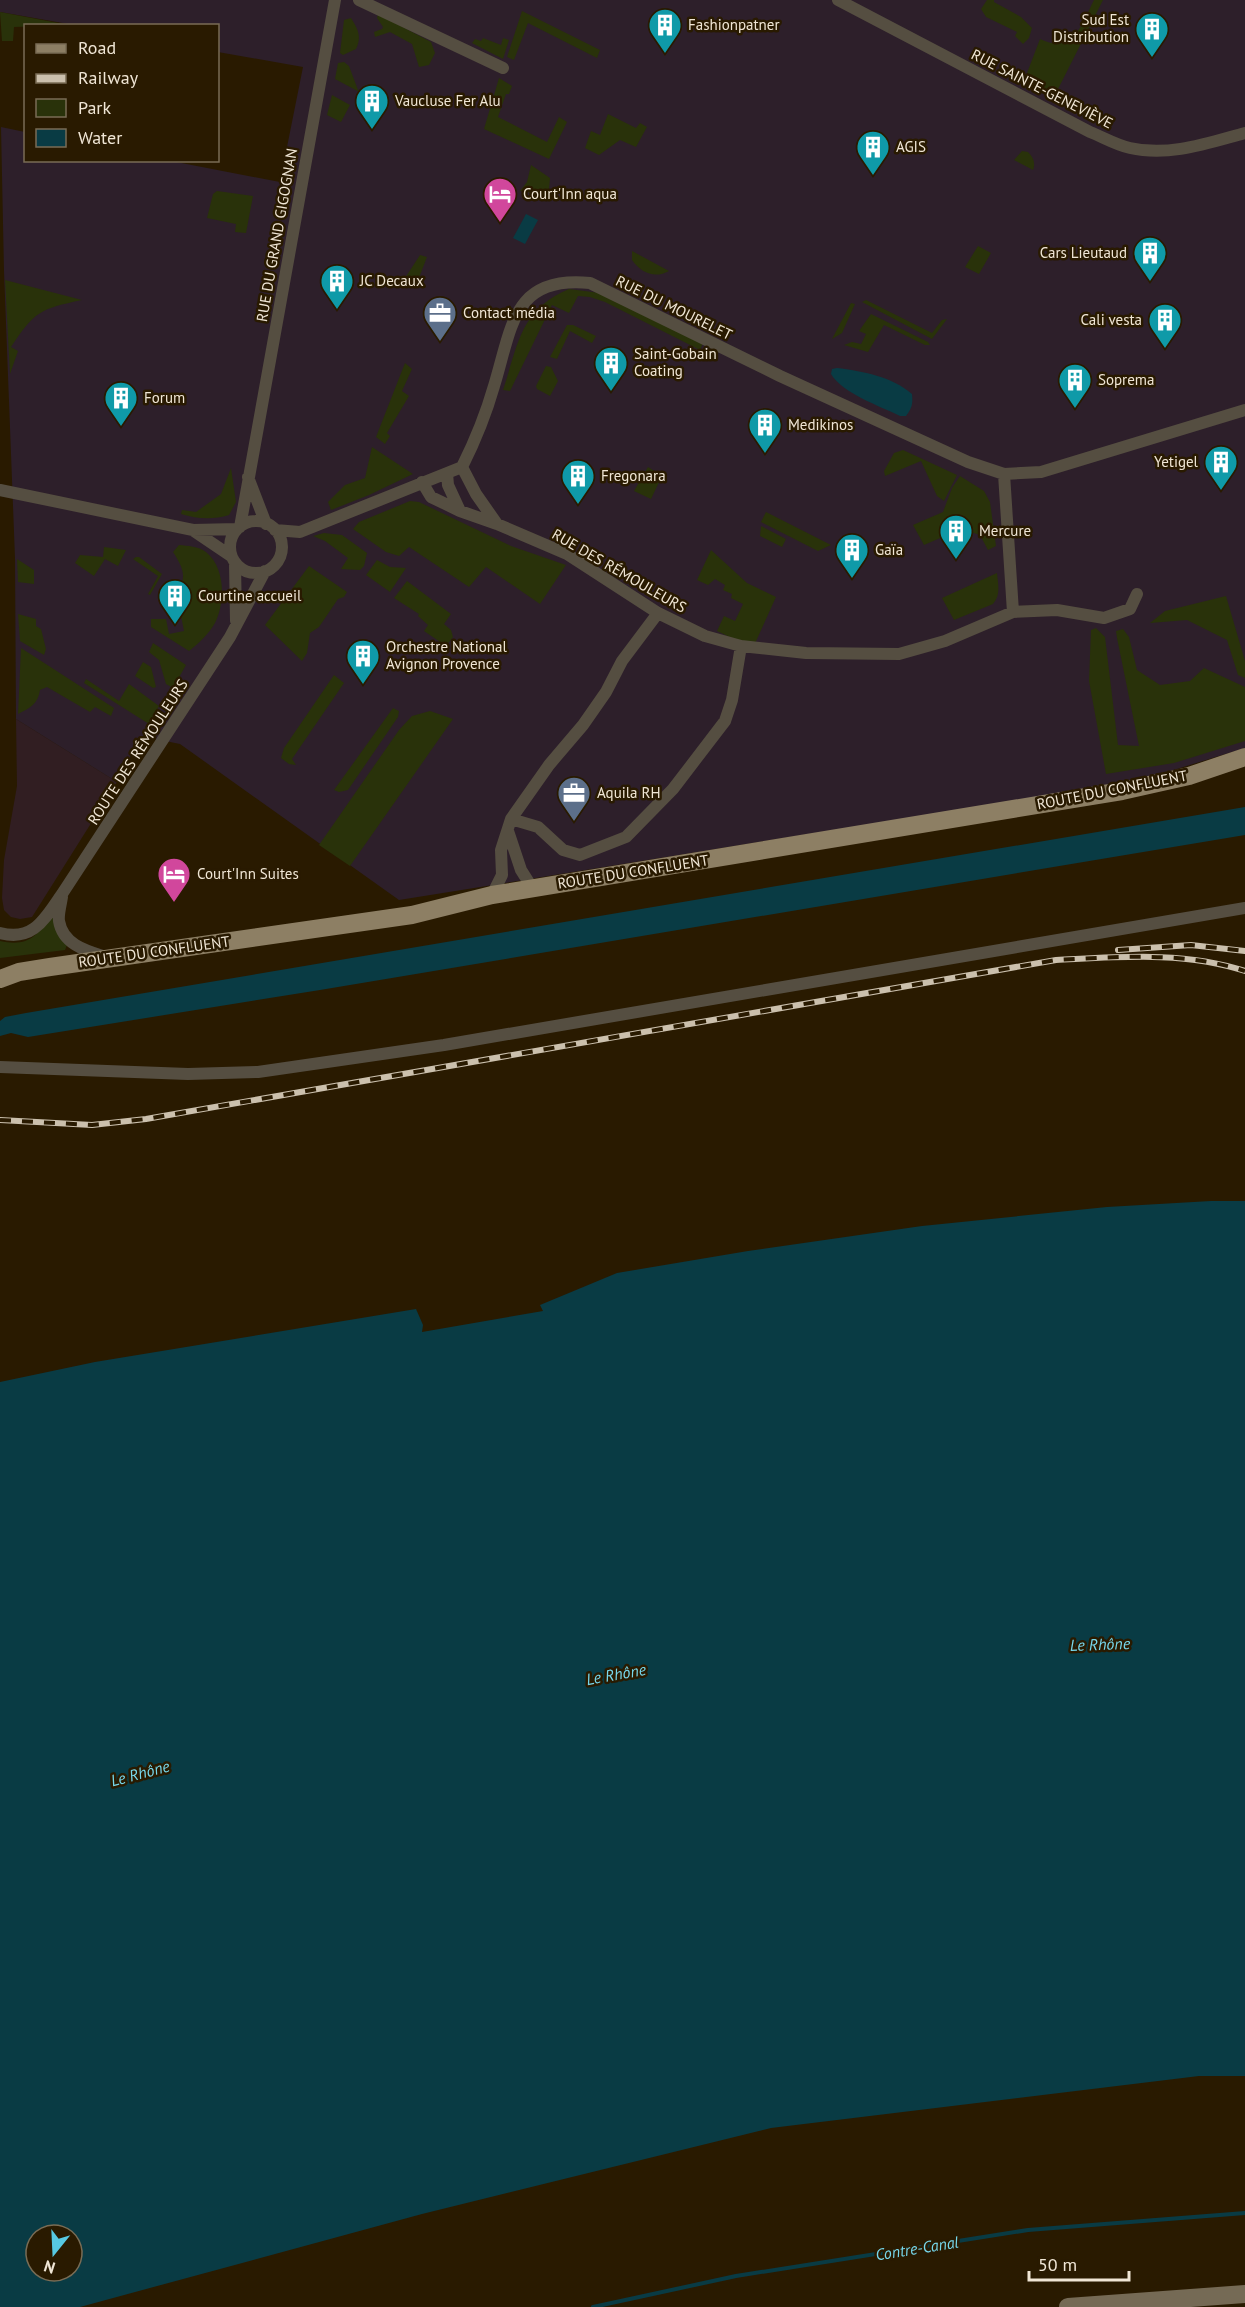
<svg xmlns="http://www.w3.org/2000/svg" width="1245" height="2307" font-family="'PT Sans',sans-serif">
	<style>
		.commercial { fill: #311e22 }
		.industrial { fill: #2d1f2a }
		.green { fill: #29320a }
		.water { fill: #093b44; fill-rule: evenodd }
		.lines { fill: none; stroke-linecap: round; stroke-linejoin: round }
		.stream { stroke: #093b44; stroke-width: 4 }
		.minor { stroke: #554e41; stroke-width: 12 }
		.secondary { stroke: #756a55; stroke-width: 18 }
		.primary { stroke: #8d7f64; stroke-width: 18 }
		.rail-casing { stroke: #cbc0ad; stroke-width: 6 }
		.rail { stroke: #291a00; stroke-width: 4; stroke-dasharray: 11; stroke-linecap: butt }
		.labels { text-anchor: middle; stroke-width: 5; stroke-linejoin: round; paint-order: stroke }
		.poi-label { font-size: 15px; fill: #f0e6d5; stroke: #291a00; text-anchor: start }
		.street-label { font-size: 15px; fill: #f0e6d5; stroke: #291a00 }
		.water-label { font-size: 16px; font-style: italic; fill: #77d8ec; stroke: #291a00 }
	</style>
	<rect width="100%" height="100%" fill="#291a00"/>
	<path class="commercial" d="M16,719l101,63 -85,135 -12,2 -9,-2 -7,-7 -2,-12 2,-38 13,-74z"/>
	<path class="industrial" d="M0,0h1245v748l-91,28 -121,22 -634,102 -219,-156 -39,-8 -24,46 -101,-63 -1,-161 -11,-287 -3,-144 24,5 1,28 145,1 109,21 23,-115 -85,-15v-26l-144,-1 -74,-13z"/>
	<path class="green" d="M987,0h7v2l27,15 11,11 -3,10 -6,6 -8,-8 2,-4 -31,-15 -5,-8z
		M1094,0h9l-50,99 -20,-11 -6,-15 13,-34c34,16 41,-14 54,-39z
		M522,11l78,39 -3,8 -69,-35 -14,37 -7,-3z
		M0,12l69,13 -55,2 -1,14h-11z
		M378,14l53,28 4,11 -6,12 -10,2 -7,-23 -22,-12 -15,5 -1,-5 8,-3 1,-2 -6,-9z
		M351,18c7,11 11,19 5,31l-13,6 -3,-2 4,-33z
		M483,38l18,7 2,-7 6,2 -6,19 -31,-16 3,-4 6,2z
		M344,62l5,4 9,24 20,-5 5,12 -1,7 -47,-25 3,-16z
		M499,78l13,8 -3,8h-3l-8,23 49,25 12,-25 8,5 -18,37 -65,-30z
		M332,95l18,10 -9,17 -14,-7z
		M608,114l28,14 4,-5 7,4 -11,20 -16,-7 -21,15 -14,-7 6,-17 9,4z
		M1022,151l6,1c5,5 8,11 5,18l-19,-10z
		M531,165l19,13 -1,11 -11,10 -10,-7 -8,-1 7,-9z
		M217,191l36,5 -7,37 -11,-1 1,-8 -29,-6 6,-24z
		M978,246l13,7 -12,21 -14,-7z
		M632,251l37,20c-14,8 -28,2 -37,-11z
		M420,255l7,2 -12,31 -12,-7z
		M5,280l77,20c-42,9 -47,11 -71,47l7,4 -8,23z
		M569,289l31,4 103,50 -3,7 -95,-48 -15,-5 -12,-1 -9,17 -17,-8 -42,86 -7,-1c15,-45 17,-81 66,-101z
		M866,300l66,33 10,-13 5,-1 -15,20 -70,-37z
		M851,303l4,1 -13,29 -10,6z
		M871,314l57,28 2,3h-5l-41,-20 -16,27 -24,-7 8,-3 9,2 5,-10 -7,-3z
		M567,325h6l23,11 -4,7 -22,-12 -13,28 -7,-2z
		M405,363l7,6 -10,22 7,5 -22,37 3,3 -5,8 -9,-7z
		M546,366l5,1 7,14 -8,15 -13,-7 -1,-3z
		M372,447l41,27 -44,21 -38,15 -3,-8 17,-17 20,-7z
		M903,450l54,25 -13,26 -7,-5 -16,-35 -36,15 -1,-5 10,-18z
		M648,467l14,9 -11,23 -17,-8z
		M231,468l5,34 -7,13c-16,5 -32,4 -48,-1l1,-4 14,2 25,-18z
		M960,476l24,15 6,11 6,44 -8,4 -8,-15 -19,-6 -37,16 -11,-20 30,-13 9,-24z
		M410,501l9,1 92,44 55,19 -26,39 -54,-37 -17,20 -60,-40 -10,9 -13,-4 -33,-23 6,-7z
		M766,512l65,33 -13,6 -57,-29z
		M761,526l25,13 -4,8 -22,-11z
		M324,533l18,2 25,18 -3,13 -4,4 -19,-1 7,-11 -23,-17 -12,-5z
		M179,545c9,1 19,1 27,7 20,16 19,51 9,71 -6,11 -17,21 -26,28l-38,-24v-8h15l3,15 15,-3 -3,-15 -13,-8c14,-25 23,-29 5,-56z
		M104,547l22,3 -8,16 -13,-7 -11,17 -19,-13 5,-8 23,2z
		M711,550l36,33 29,14 -23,51 -36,-17 7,-15 11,5 8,-17 -12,-6 1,-4 -9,-4 2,-5 -10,-6 -7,6 -11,-5z
		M136,557h3l23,17 -12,21 -2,-1 10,-18 -25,-17z
		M17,559l17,11v14l-16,-2z
		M377,560l13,7 16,1 -16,24 -24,-17z
		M309,566l38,26 -3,5 -6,2 -19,28 -9,6 -3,20 -5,8 -37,-36z
		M997,573c1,11 4,22 -4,31l-39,16 -12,-22z
		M407,581l44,33 -7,10 7,6 2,7 -7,9 -22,-15 4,-6 -10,-9 1,-2 -25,-16z
		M1226,596l19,65v17l-7,-3 -11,-35 -40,-20 -37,3 15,-12z
		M18,614l18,5v7l5,3 5,20 -2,6 -24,-14z
		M1096,628l9,9 13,108 21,1 -22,-108 -1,-7 7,-2 6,8 8,33 23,15 30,-4 14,-13 41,19v54l-71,22 -68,11 -17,-93 2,-51z
		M153,643l33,22 -13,23 -7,-4 -7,-24 -10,-8z
		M21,648l93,60 -3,8 -16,-9 -5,5 -43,-25 -7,3c-2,14 -10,18 -22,24z
		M143,662l8,5 5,20 -3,1 -18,-12z
		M334,675l10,8 -52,76 4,6 -7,-1 -8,-6 3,-10z
		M86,679l33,22 10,-17 30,22 -10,18 -65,-41z
		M393,708l6,3 -1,6 -50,73 -9,2 -5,-2z
		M430,711l23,8 -103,147 -31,-21 80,-115 13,-14z
		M51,915l4,1 12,29 -2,5 -65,8v-17c27,6 37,-4 51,-26z"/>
	<path class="water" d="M526,214l12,6 -13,24 -12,-6z
		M837,368c25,3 56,9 75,26 1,10 0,14 -6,22h-6c-20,-10 -58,-23 -69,-42l1,-5z
		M1245,807v28l-925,155 -292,47 -17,-4 -11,3v-15l5,-4 21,-4z
		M1211,1201h34v875h-46l-428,52 -349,86 -342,93h-80v-925l95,-20 321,-53 7,16 -1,7 121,-21 -3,-6 77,-32 131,-22 174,-25 185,-19zM36,2235h36v36h-36z"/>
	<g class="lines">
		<path class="stream" d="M593,2307l143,-31 292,-46 217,-17"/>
		<path class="minor" d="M359,0l144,68
			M838,0l252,132c13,5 26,13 40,16 39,9 78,-5 115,-15
			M462,467l14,27 21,30
			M447,473l1,12 12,26 37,13 70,30 91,59 47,23 36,10 65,7 93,1 46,-13 68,-29 44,-2 47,8 26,-9 7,-15
			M1004,474l9,138
			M248,477l18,47
			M422,482l9,15 29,14
			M0,490l193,40 44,-1
			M230 547a26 26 0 1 1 52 0a26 26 0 1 1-52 0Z
			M240,527l95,-527
			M275,530l25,2 162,-65c13,-26 24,-53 32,-81 18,-58 18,-111 96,-103l190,93 188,86 36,12 37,-2 204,-62
			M194,531l37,25
			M235,563l1,58
			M511,819l27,8 25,23 17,5 46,-18 47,-48 52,-68 7,-21 9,-54
			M508,831l13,39 12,19
			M492,895l10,-20 -1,-25 10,-31 38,-54 34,-40 23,-33 16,-31 36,-48
			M62,897c-1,7 -4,17 -3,24 4,24 28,30 47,36
			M0,933c34,9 45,-15 62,-39l168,-257 35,-66
			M0,1067l188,7 70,-2 186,-27 801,-137"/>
		<path class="secondary" d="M1068,2307l177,-13"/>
		<path class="primary" d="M0,979l19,-7 31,-5 362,-52 80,-20 630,-104 67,-15 56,-19"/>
		<defs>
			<path id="rail" d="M1118,950l73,-5 54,6
				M0,1120l92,5 54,-6 910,-159c63,-3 128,-9 189,11"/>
		</defs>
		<use href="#rail" class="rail-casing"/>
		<use href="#rail" class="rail"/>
	</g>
	<defs>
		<symbol id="building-pin" viewBox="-11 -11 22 30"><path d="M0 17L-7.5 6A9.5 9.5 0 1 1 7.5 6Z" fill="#0f9aa8" stroke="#291a00"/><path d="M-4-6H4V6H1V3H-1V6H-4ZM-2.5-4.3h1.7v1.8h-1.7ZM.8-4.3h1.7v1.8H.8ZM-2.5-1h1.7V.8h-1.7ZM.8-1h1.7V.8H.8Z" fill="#fff"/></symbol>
		<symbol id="hotel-pin" viewBox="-11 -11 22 30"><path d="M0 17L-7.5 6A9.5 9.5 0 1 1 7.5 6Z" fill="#d1479c" stroke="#291a00"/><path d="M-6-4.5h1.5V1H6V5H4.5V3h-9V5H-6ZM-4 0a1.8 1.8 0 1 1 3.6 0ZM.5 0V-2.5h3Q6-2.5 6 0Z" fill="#fff"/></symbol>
		<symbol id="office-pin" viewBox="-11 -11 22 30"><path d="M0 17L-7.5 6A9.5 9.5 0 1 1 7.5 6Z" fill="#5c6f8a" stroke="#291a00"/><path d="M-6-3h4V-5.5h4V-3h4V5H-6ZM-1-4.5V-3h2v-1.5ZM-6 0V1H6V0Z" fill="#fff"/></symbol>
	</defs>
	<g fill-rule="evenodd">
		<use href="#building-pin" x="646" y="6" width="38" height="52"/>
		<use href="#building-pin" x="1133" y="10" width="38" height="52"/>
		<use href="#building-pin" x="353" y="82" width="38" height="52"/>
		<use href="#building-pin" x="854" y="128" width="38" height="52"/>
		<use href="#hotel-pin" x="481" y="175" width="38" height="52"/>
		<use href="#building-pin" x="1131" y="234" width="38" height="52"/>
		<use href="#building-pin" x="318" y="262" width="38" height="52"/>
		<use href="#office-pin" x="421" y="294" width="38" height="52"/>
		<use href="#building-pin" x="1146" y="301" width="38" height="52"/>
		<use href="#building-pin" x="592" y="344" width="38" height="52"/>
		<use href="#building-pin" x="1056" y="361" width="38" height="52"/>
		<use href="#building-pin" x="102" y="379" width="38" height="52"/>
		<use href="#building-pin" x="746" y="406" width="38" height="52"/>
		<use href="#building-pin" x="1202" y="443" width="38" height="52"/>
		<use href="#building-pin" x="559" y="457" width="38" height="52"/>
		<use href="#building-pin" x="937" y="512" width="38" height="52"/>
		<use href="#building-pin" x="833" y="531" width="38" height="52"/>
		<use href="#building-pin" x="156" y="577" width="38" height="52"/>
		<use href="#building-pin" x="344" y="637" width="38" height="52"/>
		<use href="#office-pin" x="555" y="774" width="38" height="52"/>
		<use href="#hotel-pin" x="155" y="855" width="38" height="52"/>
	</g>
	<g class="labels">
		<g class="poi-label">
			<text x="1129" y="25" text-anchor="end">Sud Est<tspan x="1129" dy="17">Distribution</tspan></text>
			<text x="688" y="30">Fashionpatner</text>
			<text x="395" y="106">Vaucluse Fer Alu</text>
			<text x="896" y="152">AGIS</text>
			<text x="523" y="199">Court'Inn aqua</text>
			<text x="1127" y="258" text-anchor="end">Cars Lieutaud</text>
			<text x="360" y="286">JC Decaux</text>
			<text x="463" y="318">Contact média</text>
			<text x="1142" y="325" text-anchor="end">Cali vesta</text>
			<text x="634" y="359">Saint-Gobain<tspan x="634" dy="17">Coating</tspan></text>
			<text x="1098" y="385">Soprema</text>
			<text x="144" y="403">Forum</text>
			<text x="788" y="430">Medikinos</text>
			<text x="1198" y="467" text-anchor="end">Yetigel</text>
			<text x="601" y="481">Fregonara</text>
			<text x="979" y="536">Mercure</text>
			<text x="875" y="555">Gaïa</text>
			<text x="198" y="601">Courtine accueil</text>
			<text x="386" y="652">Orchestre National<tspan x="386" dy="17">Avignon Provence</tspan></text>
			<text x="597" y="798">Aquila RH</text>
			<text x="197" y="879">Court'Inn Suites</text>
		</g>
		<g class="street-label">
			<text transform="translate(1042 89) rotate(27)" y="5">RUE SAINTE-GENEVIÈVE</text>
			<text transform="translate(277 235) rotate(-80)" y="5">RUE DU GRAND GIGOGNAN</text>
			<text transform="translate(674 308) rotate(26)" y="5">RUE DU MOURELET</text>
			<text transform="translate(619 571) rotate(30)" y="5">RUE DES RÉMOULEURS</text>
			<text transform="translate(138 752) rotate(-57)" y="5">ROUTE DES RÉMOULEURS</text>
			<text transform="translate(1112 790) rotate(-11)" y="5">ROUTE DU CONFLUENT</text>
			<text transform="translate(633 872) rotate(-9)" y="5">ROUTE DU CONFLUENT</text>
			<text transform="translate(154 952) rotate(-8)" y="5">ROUTE DU CONFLUENT</text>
		</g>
		<g class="water-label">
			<text transform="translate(1100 1644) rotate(-2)" y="6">Le Rhône</text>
			<text transform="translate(616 1674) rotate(-10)" y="6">Le Rhône</text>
			<text transform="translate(140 1773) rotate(-15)" y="6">Le Rhône</text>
			<text transform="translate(917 2248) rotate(-9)" y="6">Contre-Canal</text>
		</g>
	</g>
	<rect x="24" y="24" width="195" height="138" fill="#291a00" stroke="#796c55" stroke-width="1.5"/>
	<rect x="36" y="44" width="30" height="9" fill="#8d7f64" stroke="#796c55" stroke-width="1.5"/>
	<text x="78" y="54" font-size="18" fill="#f0e6d5">Road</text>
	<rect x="36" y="74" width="30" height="9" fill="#cbc0ad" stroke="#796c55" stroke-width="1.5"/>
	<text x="78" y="84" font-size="18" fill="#f0e6d5">Railway</text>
	<rect x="36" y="99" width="30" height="18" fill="#29320a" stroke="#796c55" stroke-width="1.5"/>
	<text x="78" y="114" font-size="18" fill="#f0e6d5">Park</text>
	<rect x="36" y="129" width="30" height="18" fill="#093b44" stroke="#796c55" stroke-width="1.5"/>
	<text x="78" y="144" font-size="18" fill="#f0e6d5">Water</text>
	<g transform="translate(54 2253) rotate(198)"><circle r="28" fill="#291a00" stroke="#796c55" stroke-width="1.5"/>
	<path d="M0-4.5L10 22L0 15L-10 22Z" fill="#57c9e2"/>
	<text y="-9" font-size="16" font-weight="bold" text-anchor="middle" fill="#f0e6d5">N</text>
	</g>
	<path d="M1029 2271v9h100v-9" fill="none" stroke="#f0e6d5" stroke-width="3"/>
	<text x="1038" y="2271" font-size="18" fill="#f0e6d5" stroke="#291a00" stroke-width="4.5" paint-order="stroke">50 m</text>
</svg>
